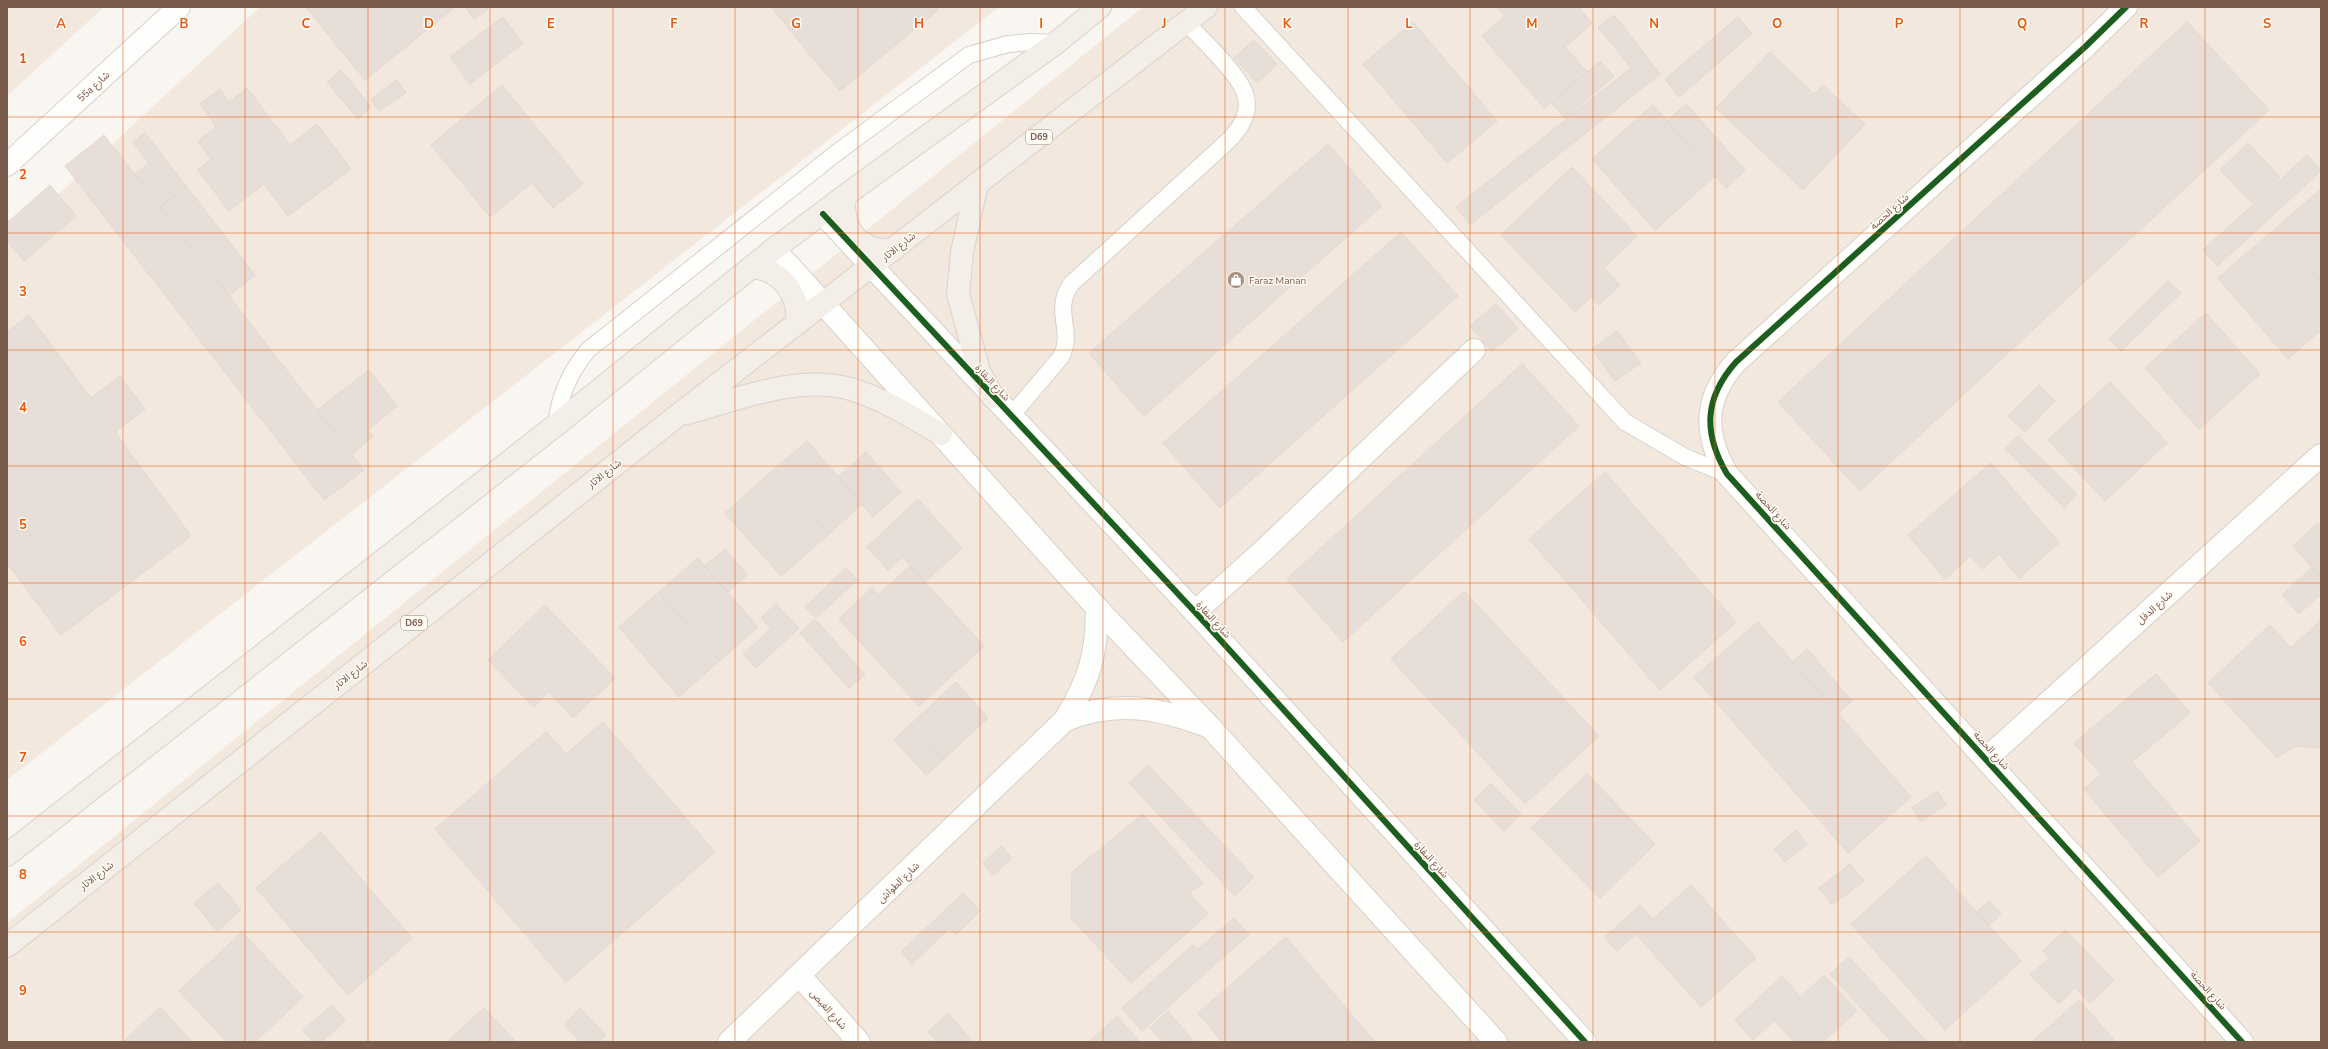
<svg xmlns="http://www.w3.org/2000/svg" width="2328" height="1049" font-family="'Nunito Sans','Noto Sans Arabic',sans-serif">
	<style>
		.residential { fill: #f2e8de }
		.building { fill: #e6ded7; stroke: #e2d8d2 }
		.lines { fill: none; stroke-linecap: round; stroke-linejoin: round }
		.service-casing { stroke: #d7d1cb; stroke-width: 18 }
		.minor-casing { stroke: #d7d1cb; stroke-width: 24 }
		.tertiary-casing { stroke: #d7d1cb; stroke-width: 24 }
		.primary-casing { stroke: #dad1cc; stroke-width: 24 }
		.service { stroke: #fefefd; stroke-width: 16 }
		.minor { stroke: #fefefd; stroke-width: 22 }
		.tertiary { stroke: #fefefd; stroke-width: 22 }
		.primary { stroke: #f3eee8; stroke-width: 22 }
		.cycleway-casing { stroke: #fffaf3; stroke-width: 8 }
		.cycleway { stroke: #1b5e20; stroke-width: 6 }
		.grid { fill: none; stroke: #e8590c; stroke-width: 1; stroke-opacity: 0.55 }
		.labels { text-anchor: middle; stroke-width: 3; stroke-linejoin: round; paint-order: stroke }
		.shield { fill: #fffaf3; stroke: #a28b7f; stroke-width: 1 }
		.shield-label { font-size: 9px; font-weight: bold; fill: #7a5c4d }
		.street-label { font-size: 10px; fill: #7a5c4d; stroke: #fffaf3 }
		.poi-label { font-size: 10px; fill: #7a5c4d; stroke: #fffaf3; text-anchor: start }
		.grid-label { font-size: 13px; text-anchor: middle; font-weight: bold; fill: #e8590c; stroke: #fffaf3; stroke-width: 3; stroke-linejoin: round; paint-order: stroke }
	</style>
	<rect width="100%" height="100%" fill="#f9f5f0"/>
	<path class="residential" d="M7,7h97l-97,89z
		M260,7h739l-992,773v-538z
		M1143,7h1178v1035h-2314v-119z"/>
	<path class="building" d="M306,7h149l-90,73z
		M465,7h26l-17,12z
		M771,7h165l2,3 -98,81z
		M1497,7h81l14,16 -27,24 22,25 -43,36 -62,-72 23,-20z
		M1614,15l32,41 -15,12 -33,-41z
		M503,17l20,26 -53,41 -20,-27z
		M1738,17l14,17 -73,63 -14,-18z
		M1413,22l84,99 -50,42 -84,-99z
		M2187,22l82,88 -409,381 -82,-89z
		M1254,40l23,24 -20,19 -23,-25z
		M1770,52l44,42 9,-9 42,39 -62,66 -87,-82z
		M1646,56l14,18 -97,77 -15,-17z
		M1600,61l14,15 -49,43 -13,-16z
		M341,70l30,37 -13,12 -31,-37z
		M397,80l9,13 -27,18 -8,-12z
		M502,85l81,99 -30,24 -21,-25 -42,34 -59,-72z
		M247,88l43,57 27,-21 34,45 -63,47 -24,-32 -35,27 -31,-41 13,-11 -13,-18 18,-14 -16,-23 20,-15 9,13z
		M1686,104l59,66 -19,18 -59,-67z
		M1653,105l62,71 -60,54 -63,-71z
		M145,133l41,53 -26,21 -25,-33 14,-11 -16,-21z
		M1548,134l15,17 -93,74 -14,-18z
		M104,135l260,335 -40,30 -259,-334z
		M2248,143l32,34 -28,26 -32,-33z
		M1328,144l54,62 -238,210 -55,-63z
		M2307,155l14,16 -51,47 -14,-16z
		M1572,167l65,69 -33,32 16,17 -21,20 -8,-8 -16,15 -74,-77z
		M50,185l26,31 -52,45 -17,-20v-18z
		M186,186l69,89 -26,21 -69,-89z
		M2321,189v92l-45,-53z
		M2256,202l14,16 -53,48 -14,-16z
		M2276,228l45,53v49l-33,29 -70,-81z
		M1401,232l57,64 -238,212 -57,-65z
		M2168,281l13,12 -60,58 -12,-12z
		M1496,304l22,25 -26,22 -22,-25z
		M2206,313l54,61 -61,55 -54,-61z
		M29,315l62,83 29,-22 25,33 -30,23 76,104 -130,99 -54,-72v-231z
		M1617,331l24,32 -26,18 -23,-32z
		M1522,364l57,62 -236,216 -56,-63z
		M369,370l28,36 -29,24 5,7 -21,17 -35,-44z
		M2110,382l57,61 -62,58 -57,-61z
		M2039,385l16,16 -30,31 -17,-16z
		M2018,436l59,58 -13,14 -59,-59z
		M807,441l55,63 -33,30 -56,-64z
		M866,452l35,40 -28,25 -35,-40z
		M1991,463l68,80 -40,35 -20,-24 -17,15 -11,-13 -26,23 -37,-44z
		M773,470l56,64 -48,42 -56,-63z
		M1605,472l131,150 -76,68 -131,-151z
		M918,499l44,49 -37,34 -23,-25 -14,13 -21,-23z
		M2318,523l3,3v51l-28,-31z
		M725,549l22,26 -20,18 -22,-27z
		M698,558l60,69 -39,34 -60,-69z
		M910,566l74,80 -65,60 -80,-87 33,-31 6,7z
		M2312,567l9,10v17l-22,20 -17,-19z
		M846,568l11,12 -41,38 -11,-11z
		M1464,591l135,145 -74,68 -134,-145z
		M659,592l60,69 -40,36 -60,-70z
		M776,604l23,24 -43,40 -13,-14 28,-25 -10,-11z
		M545,605l70,73 -42,40 -24,-26 -15,15 -46,-47z
		M815,619l50,56 -16,13 -49,-55z
		M2321,620v128l-26,-2 -18,12 -69,-75 62,-58 21,23z
		M1758,622l153,175 -63,56 -154,-176z
		M1807,649l45,52 -14,13 -45,-52z
		M2156,674l34,39 -58,49 68,79 -42,36 -74,-88 17,-14 -27,-32z
		M956,682l32,36 -44,41 -33,-35z
		M603,722l112,130 -149,130 -131,-153 111,-97 20,22z
		M911,724l33,35 -18,16 -32,-35z
		M1148,765l106,112 -19,19 -106,-113z
		M1587,774l68,70 -55,54 -69,-70z
		M1491,783l30,31 -17,17 -30,-31z
		M1937,791l9,13 -25,18 -9,-14z
		M1143,814l60,69 -14,10 19,21 -77,69 -60,-65 1,-46z
		M1796,830l11,14 -22,18 -11,-13z
		M321,832l91,106 -64,57 -92,-107z
		M1001,846l11,12 -19,17 -10,-12z
		M1926,856l95,105 -76,69 -94,-106z
		M1850,864l14,17 -32,24 -13,-17z
		M218,883l23,27 -24,21 -23,-28z
		M1691,885l65,73 -55,49 -65,-73z
		M963,893l17,18 -24,24 -7,-7 -37,36 -11,-12z
		M1989,901l12,13 -12,11 -12,-13z
		M1640,905l12,14 -35,32 -12,-14z
		M1234,918l15,17 -37,32 -15,-17z
		M2065,930l49,50 -24,23 -15,-15 -16,16 -29,-29 19,-17 -6,-7z
		M242,932l61,65 -48,45h-28l-48,-51z
		M1286,937l89,105h-153l-24,-29z
		M1193,945l19,22 -70,64 -20,-23z
		M1849,957l78,85h-35l-62,-68z
		M1824,975l33,36 -34,31h-29l-19,-21z
		M1782,976l18,21 -47,43 -18,-20z
		M2079,1000l37,42h-84z
		M332,1005l13,16 -24,21h-8l-10,-12z
		M160,1007l32,35h-69z
		M484,1008l32,34h-69z
		M580,1008l26,27 -7,7h-18l-17,-18z
		M1168,1011l26,31h-31l-13,-14z
		M948,1013l25,29h-36l-9,-10z
		M1117,1016l22,25 -50,1z"/>
	<g class="lines">
		<defs>
			<path id="service" d="M1243,7l382,415 60,35 42,17
				M1011,416l50,-59c14,-27 -9,-44 10,-73l157,-143c11,-11 22,-27 18,-44 -5,-22 -44,-57 -59,-74
				M556,425c3,-29 13,-52 32,-75l247,-196 134,-99 39,-11 24,-2 24,1"/>
			<path id="minor" d="M2126,7l-41,40 -349,315c-32,36 -33,71 -9,112l515,568
				M7,165l172,-158
				M1195,612l68,-61 211,-201
				M1065,720c52,-21 95,-12 145,7
				M1986,759l335,-304
				M800,976l59,66
				M729,1042l336,-322c24,-40 32,-65 32,-112"/>
			<path id="tertiary" d="M823,214l372,398 390,430
				M774,249l323,359 113,119 286,315"/>
			<path id="primary" d="M977,184l-15,68 -4,42 21,77 14,26
				M845,196c-5,33 14,56 48,54
				M752,267c30,3 48,28 45,57
				M687,413c53,-14 113,-40 167,-23 31,10 59,28 87,44
				M7,855l549,-430 218,-176 84,-63 198,-143 44,-36
				M7,946l670,-530 529,-409"/>
		</defs>
		<use href="#service" class="service-casing"/>
		<use href="#minor" class="minor-casing"/>
		<use href="#tertiary" class="tertiary-casing"/>
		<use href="#primary" class="primary-casing"/>
		<use href="#service" class="service"/>
		<use href="#minor" class="minor"/>
		<use href="#tertiary" class="tertiary"/>
		<use href="#primary" class="primary"/>
		<defs>
			<path id="cycleway" d="M2126,7l-41,40 -349,315c-32,36 -33,71 -9,112l515,568
				M823,214l372,398 390,430"/>
		</defs>
		<use href="#cycleway" class="cycleway-casing"/>
		<use href="#cycleway" class="cycleway"/>
	</g>
	<path class="grid" d="M123,7v1035M245,7v1035M368,7v1035M490,7v1035M613,7v1035M735,7v1035M858,7v1035M980,7v1035M1103,7v1035M1225,7v1035M1348,7v1035M1470,7v1035M1593,7v1035M1715,7v1035M1838,7v1035M1960,7v1035M2083,7v1035M2205,7v1035M7,117h2314M7,233h2314M7,350h2314M7,466h2314M7,583h2314M7,699h2314M7,816h2314M7,932h2314"/>
	<defs>
		<symbol id="shop-disc" viewBox="-11 -11 22 22"><circle r="9.5" fill="#a69286" stroke="#fffaf3"/><path d="M-5-2.5h2.3a2.7 3.5 0 0 1 5.4 0H5L5.5 6h-11ZM-1.5-2.5h3a1.5 2.3 0 0 0-3 0Z" fill="#fff"/></symbol>
	</defs>
	<g fill-rule="evenodd">
		<use href="#shop-disc" x="1226" y="270" width="20" height="20"/>
	</g>
	<g class="labels">
		<g class="shield">
			<rect x="1026" y="130" width="26" height="14" rx="3"/>
			<rect x="401" y="616" width="26" height="14" rx="3"/>
		</g>
		<g class="shield-label">
			<text x="1039" y="140">D69</text>
			<text x="414" y="626">D69</text>
		</g>
		<g class="street-label">
			<text transform="translate(93 86) rotate(-43)" y="4">55a شارع</text>
			<text transform="translate(1889 211) rotate(-42)" y="4">شارع الحصة</text>
			<text transform="translate(898 246) rotate(-38)" y="4">شارع الاثار</text>
			<text transform="translate(993 382) rotate(47)" y="4">شارع البقارة</text>
			<text transform="translate(604 473) rotate(-38)" y="4">شارع الاثار</text>
			<text transform="translate(1774 510) rotate(48)" y="4">شارع الحصة</text>
			<text transform="translate(2154 607) rotate(-42)" y="4">شارع الدقل</text>
			<text transform="translate(1214 619) rotate(48)" y="4">شارع البقارة</text>
			<text transform="translate(350 674) rotate(-38)" y="4">شارع الاثار</text>
			<text transform="translate(1992 750) rotate(48)" y="4">شارع الحصة</text>
			<text transform="translate(1432 859) rotate(48)" y="4">شارع البقارة</text>
			<text transform="translate(96 875) rotate(-38)" y="4">شارع الاثار</text>
			<text transform="translate(898 882) rotate(-44)" y="4">شارع الطواش</text>
			<text transform="translate(2209 990) rotate(48)" y="4">شارع الحصة</text>
			<text transform="translate(829 1009) rotate(48)" y="4">شارع الغيص</text>
		</g>
		<g class="poi-label">
			<text x="1249" y="284">Faraz Manan</text>
		</g>
	</g>
	<g class="grid-label">
		<text x="61" y="28">A</text>
		<text x="184" y="28">B</text>
		<text x="306" y="28">C</text>
		<text x="429" y="28">D</text>
		<text x="551" y="28">E</text>
		<text x="674" y="28">F</text>
		<text x="796" y="28">G</text>
		<text x="919" y="28">H</text>
		<text x="1041" y="28">I</text>
		<text x="1164" y="28">J</text>
		<text x="1287" y="28">K</text>
		<text x="1409" y="28">L</text>
		<text x="1532" y="28">M</text>
		<text x="1654" y="28">N</text>
		<text x="1777" y="28">O</text>
		<text x="1899" y="28">P</text>
		<text x="2022" y="28">Q</text>
		<text x="2144" y="28">R</text>
		<text x="2267" y="28">S</text>
		<text x="23" y="63">1</text>
		<text x="23" y="179">2</text>
		<text x="23" y="296">3</text>
		<text x="23" y="412">4</text>
		<text x="23" y="529">5</text>
		<text x="23" y="646">6</text>
		<text x="23" y="762">7</text>
		<text x="23" y="879">8</text>
		<text x="23" y="995">9</text>
	</g>
	<rect width="2328" height="1049" fill="none" stroke="#7a5c4d" stroke-width="16"/>
</svg>
